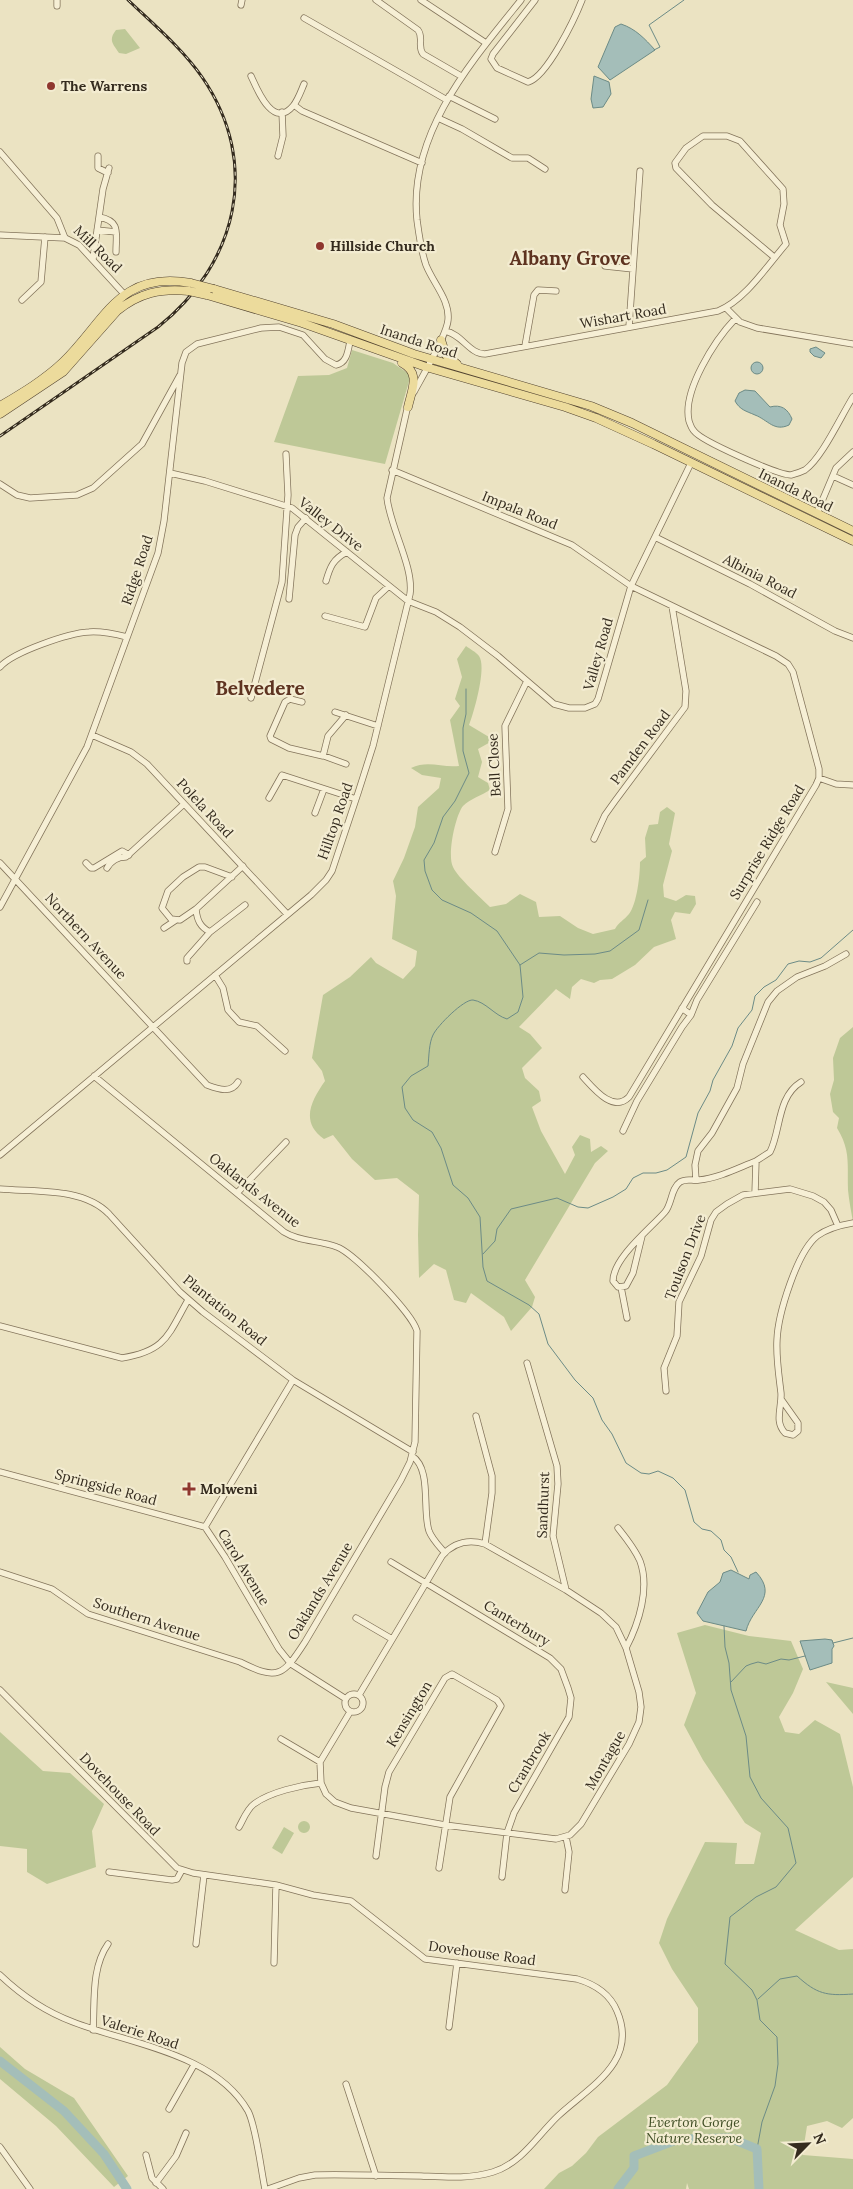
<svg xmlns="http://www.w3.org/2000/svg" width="853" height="2189" font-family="Lora,serif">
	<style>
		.green { fill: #bec897 }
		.water { fill: #a4beb9; stroke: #6c8b86 }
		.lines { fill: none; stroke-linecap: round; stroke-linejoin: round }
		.stream { stroke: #6c8b86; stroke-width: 1 }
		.river { stroke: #a4beb9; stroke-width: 9 }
		.minor-casing { stroke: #83745b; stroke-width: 7 }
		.major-casing { stroke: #51422f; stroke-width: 9 }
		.minor { stroke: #f6efd5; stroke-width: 5.5 }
		.major { stroke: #ecdb9c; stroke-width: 8 }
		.rail-casing { stroke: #342b1e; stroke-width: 3 }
		.rail { stroke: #f3ecd1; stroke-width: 1; stroke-dasharray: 4; stroke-linecap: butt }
		.major-bridge-casing { stroke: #51422f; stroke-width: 9; stroke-linecap: butt }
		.major-bridge { stroke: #ecdb9c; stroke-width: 8 }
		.poi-dot { fill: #8f372f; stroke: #f3ecd1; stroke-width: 2 }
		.labels { text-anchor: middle; stroke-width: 4.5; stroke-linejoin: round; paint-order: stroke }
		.poi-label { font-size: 14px; font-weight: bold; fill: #342b1e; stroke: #f3ecd1; text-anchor: start }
		.street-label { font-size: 14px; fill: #342b1e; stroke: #f3ecd1 }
		.park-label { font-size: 14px; font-style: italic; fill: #414f26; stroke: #f3ecd1 }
		.district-label { font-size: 19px; font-weight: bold; fill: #5e3320; stroke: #f3ecd1 }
	</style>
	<rect width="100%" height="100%" fill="#ebe3c2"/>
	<path class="green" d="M125,29l15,19 -14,6 -7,-1c-6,-9 -11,-13 -3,-23z
		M352,350l41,13 16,11 1,4 -25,86 -111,-22 24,-66 31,-1 18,-7z
		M466,646c4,3 10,6 13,10 8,11 -5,56 -10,69l25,15 -16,9 4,13 -4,15 10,6 2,7c-8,5 -20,9 -27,16 -8,10 -16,50 -10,61 5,11 28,31 37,40l16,-3 14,-10 16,8 3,15 21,-1 18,12 15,6 22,-5c4,-7 9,-9 14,-15 8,-10 11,-39 11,-52l6,-5 -1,-19 4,-13 9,-1 2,-12 7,-5 8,6 -6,31 3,7 -9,34 1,12 12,4 10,-6 9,1 1,8 -6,10 -15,-2 -4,8 5,19 -22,8 -19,18 -23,14 -12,1 -6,3 -13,-4 -9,8 -2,12 -14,-10 -37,38 11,7 12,14 -20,20 3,10 14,13 2,10 -9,6 9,24 24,43 10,-19 -3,-8 8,-12 10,4 1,13 10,-6 7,5 -13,12 -70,117 10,17 -3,10 -21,24 -7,-14 -33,-24 -5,10 -12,-3 -8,-30 -12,-6 -15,14 -1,-43 1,-40 -22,-17 -22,2 -23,-21 -19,-24 -9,4c-24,-17 -13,-38 1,-58l-3,-10 -10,-13 11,-63 27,-18 21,-20 5,6 27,16 12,-13 2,-15 -25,-12 4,-43 -3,-15 11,-23 11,-31 3,-20 21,-19 2,-10 -19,-3 -11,-7c17,-8 31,0 48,-2l-9,-46 10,-14 -5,-7 7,-22 -5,-18z
		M853,1027v195c-2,-11 -4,-22 -5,-32 -1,-26 3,-39 -11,-62l2,-10 -6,-6 -3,-18 4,-14 -1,-22 7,-20z
		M705,1625l44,11 42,5 12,28 -10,24 -14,24 6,15 14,2 16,-14 25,14 13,53v90l-58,53 44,20 14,-1v169l-11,10 -15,-7 -20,5 -3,19 -6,2 5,8 50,4v30h-164l-2,-6 -1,6h-142l15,-16 13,-7 14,-13 12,-16 69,-52 31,-43v-34l-26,-39 -13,-26 8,-24 38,-77 32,1 -2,21h19l7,-31 -16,-10 -42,-63 -19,-35 12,-32 -19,-60z
		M826,1682l27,6v26z
		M0,1732l43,39 27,2 34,31 -12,27 4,36 -49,17 -20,-12v-23l-27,-3z
		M298 1827a6 6 0 1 1 12 0a6 6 0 1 1-12 0Z
		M284,1827l10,6 -12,21 -10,-6z
		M0,2047l25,22 49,29 54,78 -14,11 -58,-61 -56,-47z"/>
	<path class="water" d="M621,24c15,5 24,15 34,26l-45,30 -12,-13 17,-40z
		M594,76l15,6 2,12 -8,13 -10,1 -2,-9z
		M816,347l9,6 -4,5 -7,-2 -4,-4v-3z
		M751 368a6 6 0 1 1 12 0a6 6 0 1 1-12 0Z
		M745,390l10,1 15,16c11,-3 18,2 22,12l-3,6c-15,7 -21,-5 -34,-10 -9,-4 -15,-5 -20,-14l4,-8z
		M731,1570l18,9 1,-4 6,-3c23,25 -4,35 -10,59l-43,-10 -6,-8 11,-21 12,-10 3,-9z
		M825,1639l7,1 2,6 -2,3v14l-22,7 -10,-29z"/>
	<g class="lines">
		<path class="stream" d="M654,50l6,-3 -11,-22 35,-25
			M466,689v25l-3,14v23l6,22 -14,28 -12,16 -9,26 -10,17 1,11 7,19 10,10 29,13 26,18 23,34 3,32 -5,15 -11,7c-13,-4 -21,-17 -34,-19 -9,-1 -36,26 -40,35 -4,8 -4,21 -5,31l-17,10 -9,11 3,21 8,12 19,12 9,16 12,37 15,13 12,19 3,50 4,14 42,24 10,9 9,30 27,36 18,18 9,22 10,14 14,29 15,10 8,1 9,-3 15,7 12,12 9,32 8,7 9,2 10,9 3,10 7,7 7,15
			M520,965l19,-12 25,2 31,-1 15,-3 29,-21 9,-30
			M483,1254l12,-13 2,-12 14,-20 46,-11 21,9 10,1 25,-11 13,-8 7,-11 10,-5h13l11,-3 19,-13 12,-44 12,-22 3,-11 19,-34 6,-18 14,-18 3,-14 9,-9 12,-7 12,-16 11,-3 11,1 11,-4 32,-28
			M724,1626l1,21 4,16 2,27 15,46 4,41 11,21 27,30 8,35 -20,24 -20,10 -26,20 -5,47 27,26 5,10 3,20 17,17 1,27 -3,22 -13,36 -5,27
			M833,1643l20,-5
			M731,1682l15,-16 5,-2 7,-2 8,2 15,-5 8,1 16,-4
			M758,1999l22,-20 17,-3c20,18 29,20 56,18"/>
		<path class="river" d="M0,2061l64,50 40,43 23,35
			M618,2189l16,-21v-12l45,-17 51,-1 27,11 2,40"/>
		<defs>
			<path id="minor" d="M376,0l42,30c6,8 -1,16 5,24l38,22
				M421,0l65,43
				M535,0l-42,54 -2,5 6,9 31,14c19,-5 47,-64 54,-82
				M241,5l1,-5
				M57,6v-6
				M304,18l143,82
				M251,76c6,13 22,54 42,30 5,-6 8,-15 11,-22
				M449,96l46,23
				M294,105l8,6 120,52
				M438,118l24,11 50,29h16l17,11
				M0,152l57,66 8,20 14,7 45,49
				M98,156v12l10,5
				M278,156l5,-20 -1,-24
				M99,217c22,4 17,16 17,35
				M97,230l19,2
				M0,235l65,3
				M93,259l10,-70 6,-21
				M605,266l28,3
				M22,300l19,-18 4,-45
				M726,308l14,14 17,6 96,16
				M735,319c-20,21 -53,72 -46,102 1,3 3,8 5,10 7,10 84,44 97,44 4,-1 10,-3 14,-5 17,-12 36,-54 48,-73
				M629,327l11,-156
				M445,331c17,3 24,23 40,23l233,-43c27,-11 49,-45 68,-67l-6,-19 4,-21 -1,-15 -43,-48 -13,-5h-24l-17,12 -11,15 1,5 36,37 62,52
				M525,346l9,-51 4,-5 18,1
				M414,392c8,-15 33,-57 34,-72 2,-20 -15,-37 -22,-55 -5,-14 -7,-30 -9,-45 -9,-86 54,-158 104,-220
				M392,470l180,75 59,41 145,70 12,8 5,8 26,97v9l-3,7 -187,312c-16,16 -35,-8 -46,-20
				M170,473l35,8 87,27 116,93 28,11 24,15 38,29 56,48 15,4h16l10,-4 3,-5 33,-113 60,-123
				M833,476l20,9
				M0,484l17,11 13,3 47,-3 16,-7 49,-44 38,-69
				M817,513l19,-45 17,-16
				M655,537l95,47 85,47 18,7
				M326,581c4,-14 7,-22 21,-29
				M289,599l6,-64 3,-8 8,-9
				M325,616l40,11 11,-29 13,-12
				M0,667c13,-15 69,-34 89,-35 13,-1 26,2 38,5
				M251,698l31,-116 6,-87 -2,-41
				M302,702l-12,-3 -5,3 -15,34 1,3 18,9 34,8 5,-20 18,-21
				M335,712l43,14
				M92,735l39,17 16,12 140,150
				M324,756l22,8
				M819,778l17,6 17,1
				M269,798l13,-23 74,24
				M315,813l9,-24
				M594,839l11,-24 10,-14 70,-94 1,-16 -14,-85
				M495,852l13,-43 -3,-83 22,-45
				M0,863l207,222c11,4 24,9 31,-3
				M86,863l5,5h3l28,-17 7,4
				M243,866l-47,43c1,11 4,18 14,23l35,-27
				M107,868c4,-7 10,-11 19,-11l58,-53
				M0,907l87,-160 71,-194 6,-32 18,-158 4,-11 11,-8 64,-16 18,-1 24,8 22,24 11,6c11,-2 12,-14 14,-24
				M196,909l-16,11 -9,-1 -9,-11 6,-17 15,-14 16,-10h6l27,10
				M164,928l12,-8
				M187,961v-3l23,-26
				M215,975l8,13 5,22 11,12 18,4 28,25
				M682,1008l9,7 6,-15 60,-98
				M623,1131l14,-30 45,-74 9,-12
				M0,1155l311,-260 15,-15 6,-9 26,-78 15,-47 37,-152c4,-27 -20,-67 -23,-96l21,-93
				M696,1180l-1,-15 3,-14 14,-18 25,-45 6,-24 25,-62 9,-11 20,-14 28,-11 21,-12
				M0,1189c34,3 83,-2 109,25l71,78 23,20 90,68 120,72
				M237,1193l49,-51
				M755,1193l1,-32 14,-9c11,-22 7,-55 31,-70
				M642,1236l-9,37 -7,13 -8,1 -5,-6c0,-23 37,-52 52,-69 7,-8 6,-24 15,-30 6,-4 12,-1 19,-2 20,-2 39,-12 57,-19
				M621,1287l6,31
				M0,1326l122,32c44,-7 46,-23 66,-58
				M527,1363l30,103 1,18 -5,52 13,54
				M293,1380l-88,147 20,30 54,92 12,15 55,35
				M666,1391l-2,-23 13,-32 2,-34 22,-46 10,-36 5,-8 11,-8 16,-9 47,-6 23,7 11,6 7,8 7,16
				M781,1399l17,24v8l-5,4 -8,-2c-11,-12 -3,-25 -4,-40 -2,-17 -5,-35 -4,-53 1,-26 20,-88 40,-104 11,-8 24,-11 36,-13
				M476,1416l16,60v17l-7,51
				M412,1456c20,13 10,54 17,75 3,8 10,15 16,22
				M0,1472l205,55
				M618,1528c8,10 17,21 22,33 10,27 -1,62 -14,87
				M391,1562l159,96 11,11 7,19 3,10 -2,19 -55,96 -7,20 -5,44
				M0,1572l52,17 36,25 152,48c38,19 43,14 65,-20l96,-162 9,-18 5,-20 2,-111c-5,-18 -63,-78 -80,-84 -18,-7 -37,-5 -53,-15l-190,-156
				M356,1618l36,21
				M0,1690l177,178 16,5 83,12 37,10 38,6 74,58 152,20c17,5 33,15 40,32 22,51 -28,76 -59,105 -21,20 -36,47 -65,56 -23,7 -48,5 -72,4 -35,0 -71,-2 -106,-1l-16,3 -31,11
				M345 1703a9 9 0 1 1 18 0a9 9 0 1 1-18 0Z
				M350,1712l-30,50 1,21 5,11 9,8 16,6 94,17 111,14 14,-4 11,-11 48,-80 10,-22 2,-15 -2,-15 -13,-44 -10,-21 -15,-14 -35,-23 -81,-46c-17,-5 -31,-2 -43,12l-83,139
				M281,1739l39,23
				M239,1827c4,-7 8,-18 15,-23 16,-12 47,-19 67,-21
				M376,1856l9,-69 4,-15 56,-94 7,-4 45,26 4,6 -51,91 -11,71
				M109,1872l63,8 5,-1 5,-9
				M565,1890l4,-38 -3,-15
				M196,1944l8,-69
				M274,1963l2,-78
				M0,1975c21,20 46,37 73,47 56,22 142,31 175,89 8,15 13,59 17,78
				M449,2027l8,-64
				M93,2030c2,-28 -2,-62 15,-86
				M346,2084l30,92
				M169,2109l25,-44
				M0,2147l30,42
				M146,2155l6,23 11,11
				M156,2183l20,-27 10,-23"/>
			<path id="major" d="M214,289l119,35 81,30 177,52 41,17 221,108
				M207,295l95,28 124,44 139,40 31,11 57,26 200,97
				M441,340l5,15 11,9
				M402,363c19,10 10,26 6,44
				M0,406c22,-13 44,-26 63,-44 43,-42 56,-92 128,-79
				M0,414l63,-42 54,-61c22,-18 44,-23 72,-20"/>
		</defs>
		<use href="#minor" class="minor-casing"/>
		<use href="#major" class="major-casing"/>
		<use href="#minor" class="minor"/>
		<use href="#major" class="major"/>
		<defs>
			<path id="rail" d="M0,436l158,-109c79,-63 104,-163 44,-250 -20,-29 -49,-53 -74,-77"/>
		</defs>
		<use href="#rail" class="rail-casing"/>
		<use href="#rail" class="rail"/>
		<defs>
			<path id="major-bridge" d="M191,283l23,6
				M189,291l18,4"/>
		</defs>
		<use href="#major-bridge" class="major-bridge-casing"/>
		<use href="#major-bridge" class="major-bridge"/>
	</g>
	<g class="poi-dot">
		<circle cx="51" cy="86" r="5"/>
		<circle cx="320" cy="246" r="5"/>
		<path d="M186.5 1481.5h5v5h5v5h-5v5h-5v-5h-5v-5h5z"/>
	</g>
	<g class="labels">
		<g class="poi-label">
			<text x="61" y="91">The Warrens</text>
			<text x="330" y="251">Hillside Church</text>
			<text x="200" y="1494">Molweni</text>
		</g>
		<g class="street-label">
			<text transform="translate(98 249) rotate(44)" y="5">Mill Road</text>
			<text transform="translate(623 316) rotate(-10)" y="5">Wishart Road</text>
			<text transform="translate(419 341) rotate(18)" y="5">Inanda Road</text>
			<text transform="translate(796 490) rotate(26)" y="5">Inanda Road</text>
			<text transform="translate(520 510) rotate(22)" y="5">Impala Road</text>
			<text transform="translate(331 524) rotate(38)" y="5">Valley Drive</text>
			<text transform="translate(137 570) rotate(-72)" y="5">Ridge Road</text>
			<text transform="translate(760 576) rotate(27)" y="5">Albinia Road</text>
			<text transform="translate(598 654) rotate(-74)" y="5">Valley Road</text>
			<text transform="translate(640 747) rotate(-53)" y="5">Pamden Road</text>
			<text transform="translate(494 765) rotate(-93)" y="5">Bell Close</text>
			<text transform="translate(205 808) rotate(47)" y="5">Polela Road</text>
			<text transform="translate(335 821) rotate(-71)" y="5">Hilltop Road</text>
			<text transform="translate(767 842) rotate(-59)" y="5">Surprise Ridge Road</text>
			<text transform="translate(86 936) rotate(47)" y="5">Northern Avenue</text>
			<text transform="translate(255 1190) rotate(38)" y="5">Oaklands Avenue</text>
			<text transform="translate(685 1257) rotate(-69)" y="5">Toulson Drive</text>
			<text transform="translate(225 1310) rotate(39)" y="5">Plantation Road</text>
			<text transform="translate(106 1487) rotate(15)" y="5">Springside Road</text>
			<text transform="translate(543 1505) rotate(-88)" y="5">Sandhurst</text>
			<text transform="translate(244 1567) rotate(59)" y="5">Carol Avenue</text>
			<text transform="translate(320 1591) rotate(-59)" y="5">Oaklands Avenue</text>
			<text transform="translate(147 1619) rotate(18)" y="5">Southern Avenue</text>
			<text transform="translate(517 1623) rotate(31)" y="5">Canterbury</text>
			<text transform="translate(409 1714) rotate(-59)" y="5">Kensington</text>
			<text transform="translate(605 1760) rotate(-60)" y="5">Montague</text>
			<text transform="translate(529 1762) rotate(-59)" y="5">Cranbrook</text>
			<text transform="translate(120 1794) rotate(46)" y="5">Dovehouse Road</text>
			<text transform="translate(482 1953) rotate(8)" y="5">Dovehouse Road</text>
			<text transform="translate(140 2032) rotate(18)" y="5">Valerie Road</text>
		</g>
		<g class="park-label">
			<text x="694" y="2127">Everton Gorge<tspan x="694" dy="16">Nature Reserve</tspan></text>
		</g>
		<g class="district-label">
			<text x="570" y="265">Albany Grove</text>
			<text x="260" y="695">Belvedere</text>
		</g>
	</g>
	<g transform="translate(808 2144) rotate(66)" stroke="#f3ecd1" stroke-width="4" paint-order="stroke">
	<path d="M0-4L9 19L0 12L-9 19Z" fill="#342b1e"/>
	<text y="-8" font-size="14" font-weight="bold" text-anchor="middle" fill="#342b1e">N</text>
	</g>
</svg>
